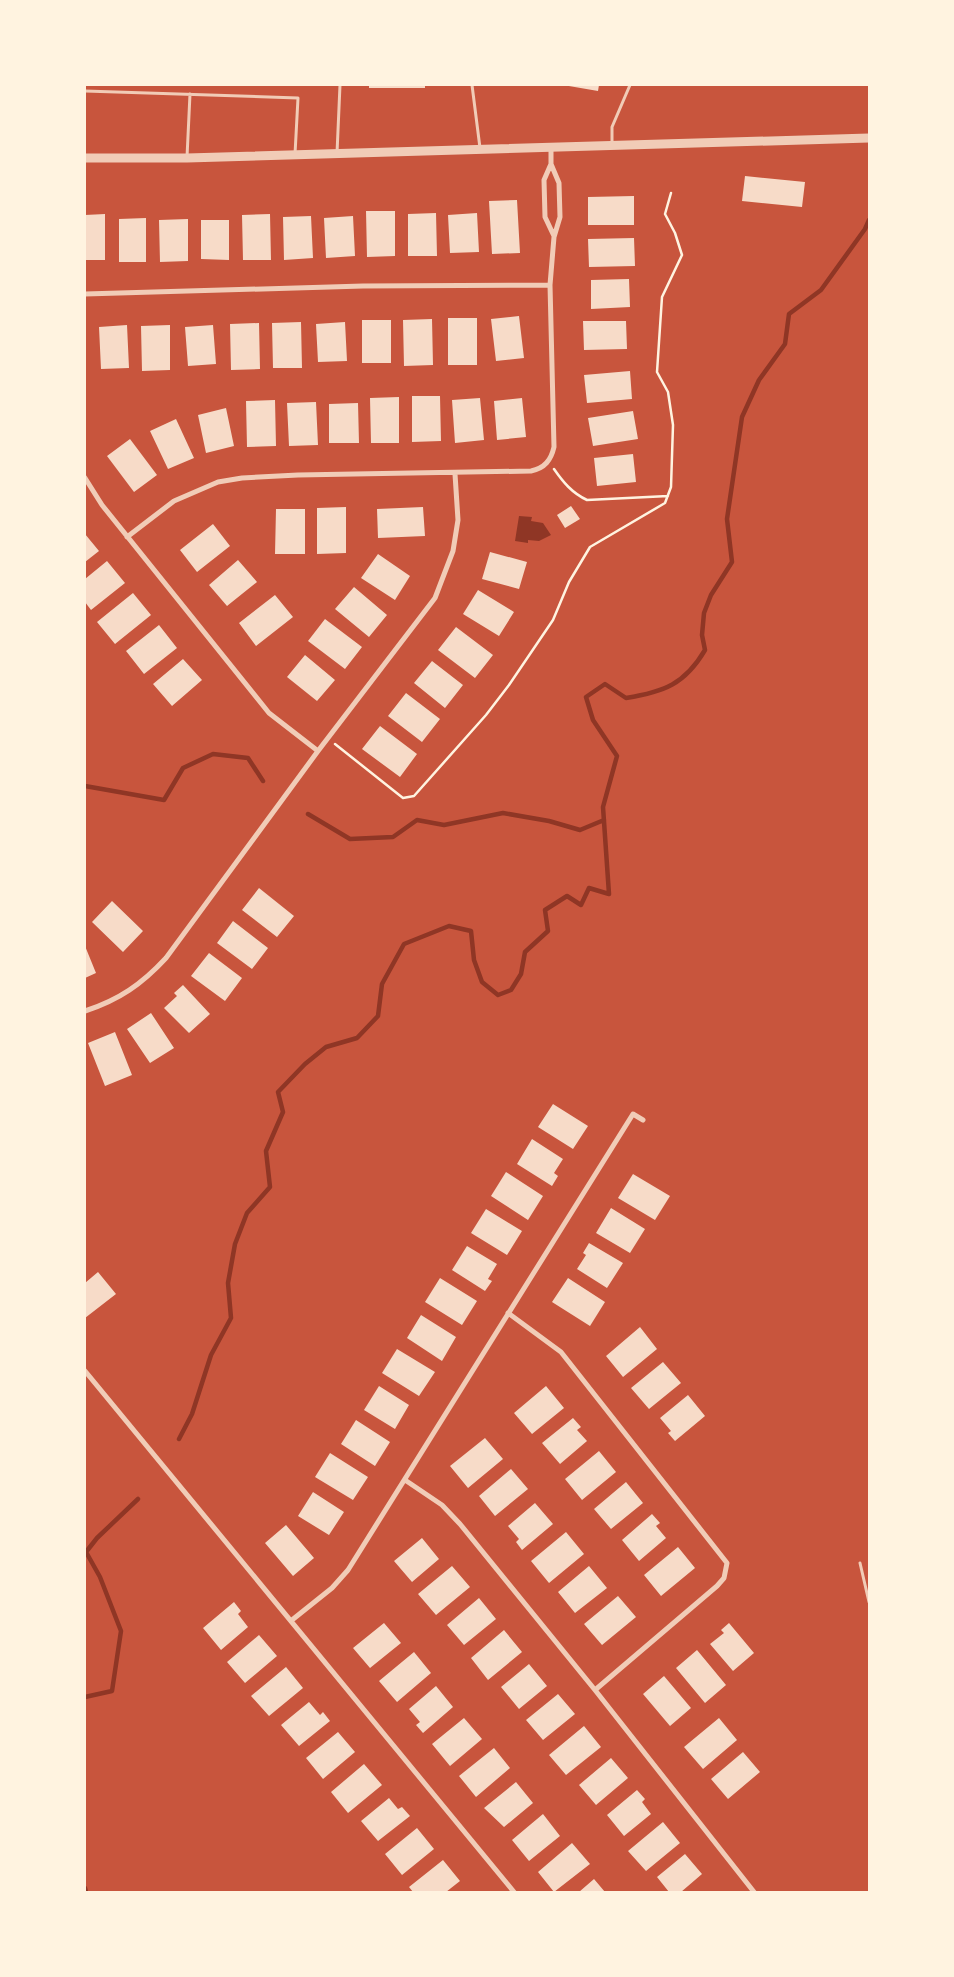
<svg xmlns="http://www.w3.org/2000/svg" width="954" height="1977" font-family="Ubuntu,sans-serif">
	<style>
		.water { fill: #8f3625 }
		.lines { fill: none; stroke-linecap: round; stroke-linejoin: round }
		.stream { stroke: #8f3625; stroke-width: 4.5 }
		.building { fill: #f7dbc8 }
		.path { stroke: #fff3e0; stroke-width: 2.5 }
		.service { stroke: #f1ccb7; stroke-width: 3 }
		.minor { stroke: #f1ccb7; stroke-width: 5 }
		.tertiary { stroke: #f1ccb7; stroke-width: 9 }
	</style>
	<rect width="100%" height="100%" fill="#c8553d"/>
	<path class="water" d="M519,516l13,1 -1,4 12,2 8,12 -12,6 -11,-1v3l-13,-2z"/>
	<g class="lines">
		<path class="stream" d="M85,786l79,14 19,-32 30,-14 35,4 15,23
			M308,814l42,25 43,-2 24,-17 27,5 59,-12 46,8 31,9 24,-10
			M179,1439l13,-25 19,-59 20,-37 -3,-35 7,-39 12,-31 23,-26 -4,-36 17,-39 -5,-20 27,-28 21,-17 31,-9 21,-22 4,-32 22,-40 45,-18 22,5 3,29 8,22 16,13 13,-5 10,-16 4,-22 23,-21 -3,-21 22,-14 14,9 8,-17 20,6 -6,-87 14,-51 -24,-36 -7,-23 19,-13 21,14c38,-6 59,-14 79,-48l-3,-15 2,-22 7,-18 21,-33 -5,-43 15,-102 17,-37 26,-36 4,-30 32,-24 44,-61 4,-9
			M85,1697l27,-6 9,-60 -21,-54 -14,-25 11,-14 41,-39
			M85,1888l1,4"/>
	</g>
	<path class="building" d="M369,85h56v3h-56z
		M563,85h36l-1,6z
		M745,176l60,6 -3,25 -60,-6z
		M634,196v29h-46v-28z
		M517,200l3,53 -28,1 -3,-53z
		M366,211h29v45l-28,1z
		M436,213l1,43h-29v-42z
		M477,213l2,39 -29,1 -2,-38z
		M105,214v46h-20v-45z
		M270,214l1,46h-28l-1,-45z
		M311,216l2,42 -29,2 -1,-43z
		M353,216l2,40 -29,2 -2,-40z
		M146,218v44h-27v-43z
		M188,219v42l-28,1 -1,-42z
		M201,220h28v40l-28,-1z
		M634,238l1,28 -46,1 -1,-28z
		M629,279l1,28 -39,2v-29z
		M519,316l5,42 -28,3 -5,-42z
		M448,318h29v47h-29z
		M432,319l1,46 -29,1 -1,-46z
		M362,320h29v43h-29z
		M583,321h43l1,28 -43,1z
		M301,322l1,46h-29l-1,-45z
		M345,322l2,39 -29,1 -2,-38z
		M259,323l1,46 -29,1 -1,-46z
		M127,325l2,43 -28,1 -2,-42z
		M170,325v45l-28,1 -1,-45z
		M213,325l3,39 -28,2 -3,-39z
		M630,371l2,28 -45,4 -3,-28z
		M412,396h28l1,45 -29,1z
		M399,397v46h-28l-1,-45z
		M480,398l4,42 -29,3 -3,-43z
		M522,398l4,39 -29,3 -3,-39z
		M275,400l1,46 -29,1 -1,-46z
		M316,402l2,43 -29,1 -2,-43z
		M358,403l1,40h-30v-39z
		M226,408l8,38 -28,7 -8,-38z
		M633,411l5,28 -45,7 -5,-28z
		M176,419l18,39 -26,11 -18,-38z
		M130,439l27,36 -23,17 -27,-36z
		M633,454l3,28 -39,4 -3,-28z
		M571,506l9,13 -15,9 -8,-13z
		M346,507v46l-29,1v-46z
		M423,507l2,29 -47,2 -1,-29z
		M276,509h29v45h-30z
		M213,524l17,22 -33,26 -17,-22z
		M85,534l14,17 -14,11z
		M490,552l37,10 -8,27 -37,-10z
		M378,554l32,22 -15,24 -34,-22z
		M238,560l19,22 -30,24 -18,-21z
		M107,561l18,22 -34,27 -6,-8v-23z
		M354,587l33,28 -18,22 -34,-28z
		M478,590l36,22 -15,24 -36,-22z
		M133,593l18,22 -36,29 -18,-22z
		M275,595l18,22 -37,29 -17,-23z
		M325,619l37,28 -17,22 -37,-28z
		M159,625l18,23 -33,26 -18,-23z
		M456,627l37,28 -18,23 -37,-28z
		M305,655l30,25 -18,21 -30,-24z
		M183,659l19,21 -30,26 -19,-22z
		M432,661l31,24 -18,23 -31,-25z
		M406,693l34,26 -18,23 -34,-26z
		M380,726l37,28 -17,23 -38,-28z
		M259,888l35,28 -17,21 -35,-27z
		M112,901l31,30 -20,21 -31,-30z
		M233,921l35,27 -16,21 -35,-26z
		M85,946l11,27 -11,5z
		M209,953l33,25 -17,23 -34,-25z
		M183,985l27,29 -21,19 -25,-25 13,-12 -3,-3z
		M151,1013l23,35 -24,15 -23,-34z
		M115,1032l17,43 -27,11 -17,-43z
		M553,1104l35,22 -15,23 -35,-22z
		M532,1139l31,20 -9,14 4,3 -6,10 -35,-22z
		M506,1172l37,24 -15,24 -37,-24z
		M633,1174l37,22 -15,24 -37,-22z
		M611,1208l34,21 -15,24 -34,-20z
		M486,1209l36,22 -15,24 -36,-22z
		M589,1243l34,20 -16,25 -30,-19 9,-14 -3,-2z
		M467,1246l30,18 -9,15 4,2 -7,10 -33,-21z
		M98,1272l18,22 -31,24v-35z
		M440,1278l37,23 -15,24 -37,-23z
		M568,1278l37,24 -15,24 -38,-24z
		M421,1315l35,22 -14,24 -35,-23z
		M640,1327l17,22 -34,28 -17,-21z
		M397,1349l38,23 -16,24 -37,-23z
		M663,1362l18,21 -32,26 -18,-21z
		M379,1386l30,19 -14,24 -31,-19z
		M546,1386l18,22 -32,26 -18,-21z
		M688,1395l17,21 -30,25 -7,-8 3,-2 -11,-13z
		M573,1418l8,9 -4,3 10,11 -27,23 -18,-21z
		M356,1420l34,22 -15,24 -34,-22z
		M485,1438l18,21 -35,29 -18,-22z
		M599,1451l17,21 -34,28 -17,-21z
		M330,1453l38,24 -15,23 -38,-23z
		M511,1469l17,20 -33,27 -16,-20z
		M626,1482l17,21 -32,26 -17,-20z
		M313,1492l31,20 -15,23 -31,-19z
		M535,1503l18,21 -31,26 -6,-8 3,-3 -11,-13z
		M652,1514l8,9 -4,3 10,12 -27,23 -17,-21z
		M286,1525l28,33 -21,18 -28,-33z
		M566,1532l18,22 -35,29 -18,-22z
		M422,1538l17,21 -27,23 -18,-21z
		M678,1547l17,21 -34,28 -17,-21z
		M452,1566l18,21 -34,28 -18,-21z
		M589,1566l18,22 -32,25 -17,-21z
		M618,1596l18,21 -34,28 -18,-21z
		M479,1598l17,21 -32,26 -17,-20z
		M234,1602l7,9 -3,3 10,13 -27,23 -18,-22z
		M384,1623l17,20 -31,25 -17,-20z
		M729,1623l25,30 -21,18 -23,-27 14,-11 -3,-3z
		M504,1630l18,22 -34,28 -17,-22z
		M259,1635l18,21 -32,27 -18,-21z
		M697,1650l29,35 -21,18 -29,-35z
		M414,1652l17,21 -34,29 -18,-21z
		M529,1664l18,22 -28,23 -18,-22z
		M286,1667l17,21 -34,28 -18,-20z
		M664,1676l27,32 -21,18 -27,-32z
		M436,1686l17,21 -30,26 -7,-8 4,-3 -11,-13z
		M558,1694l17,20 -32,26 -17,-20z
		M309,1702l11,13 3,-3 7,9 -31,25 -18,-21z
		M464,1718l18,21 -32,27 -18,-22z
		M719,1718l18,22 -34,29 -19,-22z
		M584,1726l17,21 -35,28 -17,-20z
		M338,1732l17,20 -32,27 -17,-21z
		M494,1748l16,20 -34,29 -17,-21z
		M743,1752l17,20 -32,27 -17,-20z
		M611,1758l17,20 -32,27 -17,-20z
		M364,1764l18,21 -34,28 -17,-21z
		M516,1782l17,21 -29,24 -20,-19z
		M637,1790l8,9 -3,3 9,12 -27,22 -17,-21z
		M389,1798l9,11 4,-2 8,9 -32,25 -17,-20z
		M543,1814l17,22 -31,25 -17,-21z
		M663,1822l17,21 -34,28 -18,-20z
		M417,1828l17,21 -32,26 -17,-21z
		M572,1843l18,21 -36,28 -16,-20z
		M685,1854l17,20 -21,18h-12l-12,-15z
		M443,1860l17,21 -14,11h-33l-4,-5z
		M594,1879l11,13h-26z"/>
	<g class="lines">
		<path class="path" d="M554,469c9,13 18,24 33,31l81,-4
			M335,744l68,54 11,-2 72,-81 23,-30 44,-65 16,-38 21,-35 75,-44 6,-16 2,-62 -5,-33 -11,-20 5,-75 20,-42 -7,-22 -10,-19 6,-21"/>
		<path class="service" d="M472,85l8,63
			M85,91l213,7 -3,56
			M612,143v-16l18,-42
			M337,153l3,-68
			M187,157l3,-63
			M860,1563l9,39"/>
		<path class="minor" d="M551,146v18l-7,16 1,37 9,19
			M85,294l278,-8 187,-1
			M85,478l17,27 167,208 49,38
			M127,537l47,-36 44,-19 24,-4 56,-3 233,-4c14,-3 20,-11 23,-24l-4,-162 4,-48 6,-20 -1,-34 -8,-19
			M85,1011c34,-11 57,-27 81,-53l152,-207 117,-153 18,-47 5,-31 -3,-46
			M508,1313l53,39 166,211 -3,15 -7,8 -122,104
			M85,1371l429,521
			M405,1480l37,25 18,19 135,166 159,202
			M292,1620l40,-32 16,-18 285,-456 10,6"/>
		<path class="tertiary" d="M85,158h102l682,-20"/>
	</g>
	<rect width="954" height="1977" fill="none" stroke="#fff3e0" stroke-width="172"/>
</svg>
